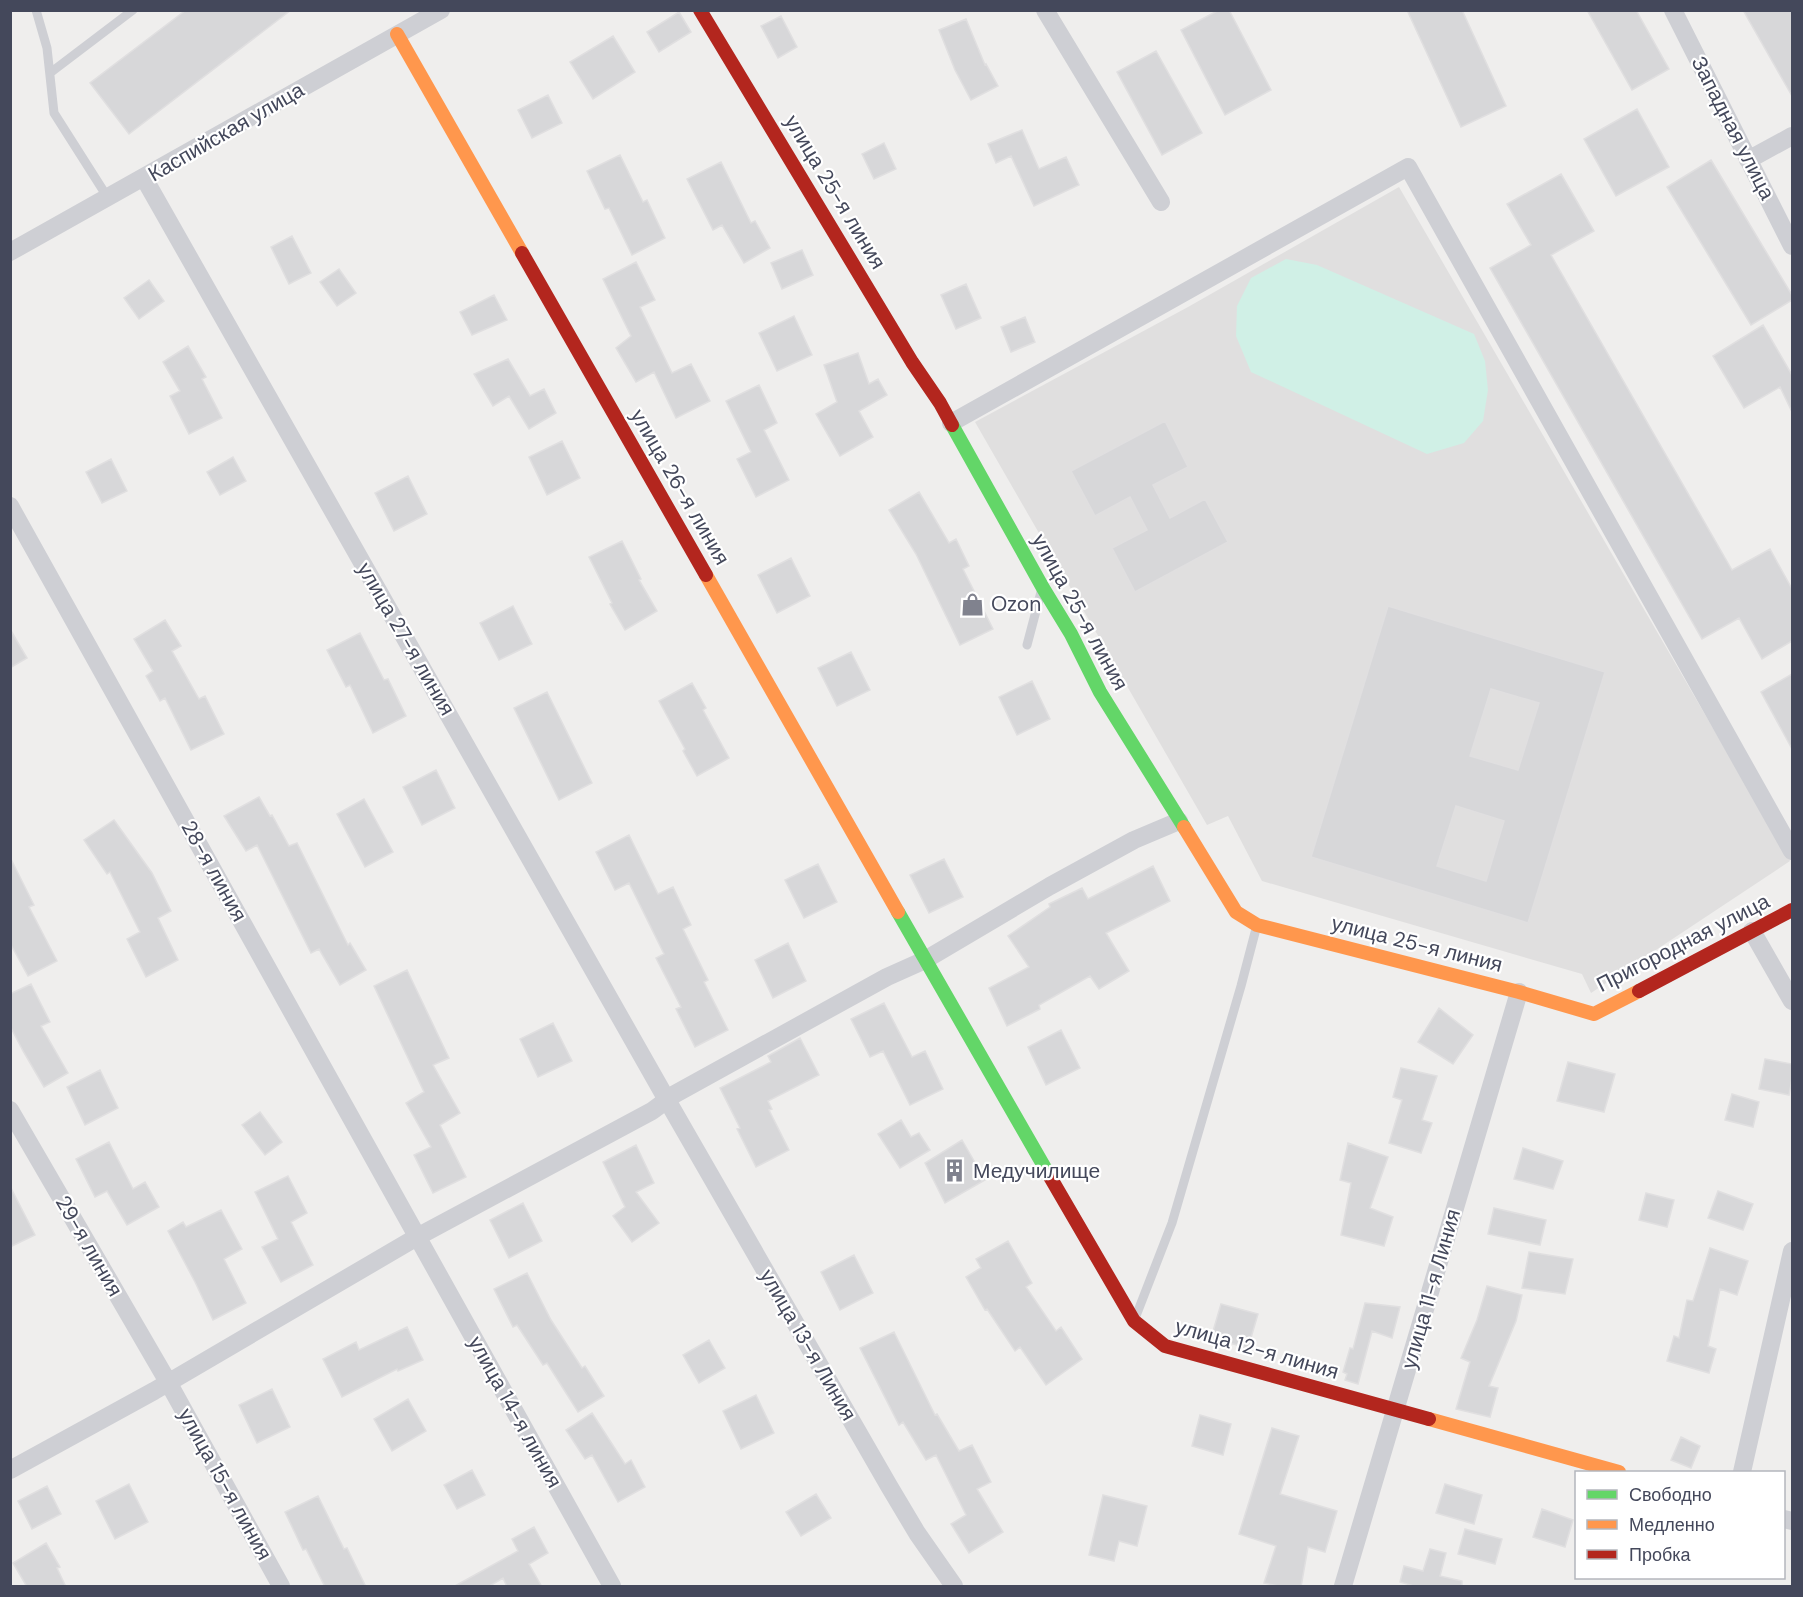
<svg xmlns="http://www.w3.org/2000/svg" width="1803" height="1597" font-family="'DM Sans',sans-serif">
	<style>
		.education { fill: #e0dfdf }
		.grass { fill: #d0f0e6 }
		.building { fill: #d7d7d9; stroke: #e0dfe0; stroke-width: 1.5; fill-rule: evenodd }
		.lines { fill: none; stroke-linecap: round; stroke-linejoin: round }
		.lane { stroke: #cecfd4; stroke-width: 9 }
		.street { stroke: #cecfd4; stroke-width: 18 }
		.fast { stroke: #63d668; stroke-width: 14 }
		.slow { stroke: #ff974d; stroke-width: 14 }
		.jam { stroke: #b3261e; stroke-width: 14 }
		.labels { text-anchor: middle; stroke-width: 4.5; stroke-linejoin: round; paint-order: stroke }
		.street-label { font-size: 21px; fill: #44485b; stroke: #fff }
		.poi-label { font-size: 21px; fill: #44485b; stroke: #fff; text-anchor: start }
	</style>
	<rect width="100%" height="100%" fill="#efeeed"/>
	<path class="education" d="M1399,187l391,674 -199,132 -9,-19 -320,-93 -34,-65 -21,9 -232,-403 213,-115z"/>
	<path class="grass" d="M1286,259l31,6 157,69 11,27 3,29 -5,31 -19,22 -37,11 -176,-82 -15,-36 1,-30 14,-28z"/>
	<path class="building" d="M186,10h105l-162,124 -39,-51z
		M1219,10h10l42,80 -46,25 -44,-85z
		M1407,10h55l44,96 -45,21z
		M1587,10h49l33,59 -37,21z
		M1743,10h49v86z
		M679,12l12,20 -32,20 -12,-20z
		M781,16l16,31 -19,11 -17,-32z
		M966,19l19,46 1,-1 12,22 -27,14 -16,-30 -16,-40z
		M613,36l22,36 -42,27 -23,-37z
		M1156,51l46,82 -40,22 -45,-83z
		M548,95l14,28 -30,15 -14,-28z
		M1637,109l32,58 -53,29 -32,-57z
		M1022,130l17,39 27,-12 13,28 -45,21 -23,-50 -15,7 -8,-19z
		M884,143l12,26 -22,10 -12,-25z
		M620,155l23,47 4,-2 18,38 -33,17 -23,-47 -4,1 -18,-38z
		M1711,160l81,135v5l-41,25 -84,-138z
		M721,162l30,61 4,-2 15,27 -26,15 -22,-38 -9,5 -26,-51z
		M1561,174l33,57 -43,24 181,315 38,-21 22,40v52l-30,18 -23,-41 -37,21 -212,-371 41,-23 -24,-41z
		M292,236l19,37 -22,11 -18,-37z
		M802,250l11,25 -31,14 -11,-26z
		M636,262l19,38 -15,7 32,66 19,-9 19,37 -34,17 -22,-46 -18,10 -20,-34 15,-12 -28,-57z
		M339,269l17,24 -19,13 -17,-24z
		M149,280l15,21 -25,18 -15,-21z
		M966,284l15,34 -25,11 -15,-34z
		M494,295l13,25 -35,15 -12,-23z
		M794,316l18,39 -35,16 -18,-38z
		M1025,317l10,25 -24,10 -10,-25z
		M1763,325l29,50v37l-12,-25 -36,21 -31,-52z
		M188,346l18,31 -4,2 20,39 -33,16 -19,-38 10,-5 -17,-29z
		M858,353l11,31 9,-5 9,16 -28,16 14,26 -33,19 -24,-42 21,-12 -13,-37z
		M508,359l22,37 14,-7 12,24 -27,16 -20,-33 -16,10 -19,-32z
		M759,385l18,38 -13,7 25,50 -33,17 -19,-38 14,-7 -25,-51z
		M1165,421l23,46 -35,18 17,33 35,-19 23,43 -93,50 -23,-44 35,-18 -17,-33 -35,19 -24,-45z
		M562,441l18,37 -33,17 -18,-38z
		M233,457l13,24 -26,14 -13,-23z
		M111,459l16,32 -25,12 -16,-31z
		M408,476l19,38 -33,17 -19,-38z
		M919,492l30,51 7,-4 13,27 -6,3 30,60 -33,16 -44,-91 -27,-44z
		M622,541l19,38 -2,1 18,31 -32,19 -15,-26 2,-1 -23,-46z
		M791,558l19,38 -33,17 -19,-38z
		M513,606l19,38 -33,16 -19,-37z
		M1388,606l217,66 -77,251 -217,-66zM1491,689l48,14 -21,67 -48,-14zM1456,806l48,15 -18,60 -49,-15z
		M165,620l16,26 -9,5 27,48 6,-3 19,38 -33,16 -26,-52 -5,3 -14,-25 7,-5 -19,-32z
		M10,629l17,29 -17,10z
		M360,633l24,47 4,-1 18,37 -33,17 -23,-48 -4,2 -19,-37z
		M851,652l19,38 -33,16 -19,-38z
		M1792,674v75l-31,-57z
		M1032,681l18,38 -33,16 -18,-38z
		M692,683l14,25 -3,2 26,48 -32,18 -14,-25 2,-2 -26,-48z
		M547,692l45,91 -33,17 -45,-92z
		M436,770l19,38 -33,17 -19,-38z
		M259,797l11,19 2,-1 17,31 8,-3 51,102 2,-2 16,27 -26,15 -21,-36 -8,4 -54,-108 -11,6 -22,-35z
		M364,799l29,53 -28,15 -28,-53z
		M114,820l38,53 19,38 -13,7 20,42 -32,17 -19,-38 13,-7 -30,-60 -3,2 -23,-34z
		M629,835l29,59 15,-7 18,38 -8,4 25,51 -4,2 24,48 -33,17 -19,-38 5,-2 -25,-49 8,-4 -35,-71 -14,7 -19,-38z
		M10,857l24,48 -5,2 28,54 -29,15 -18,-33z
		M944,859l19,38 -34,16 -19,-38z
		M818,864l19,38 -33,16 -19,-38z
		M1153,866l17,35 -64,32 23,38 -30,18 -9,-13 -51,29 1,4 -33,17 -18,-38 40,-21 -21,-31 42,-29 -1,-3 33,-16 6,11z
		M788,943l18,38 -33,17 -18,-38z
		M407,970l42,88 -16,7 27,48 -20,12 26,52 -33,16 -19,-38 17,-8 -25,-44 18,-11 -50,-106z
		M31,984l19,38 -9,4 27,47 -24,14 -21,-36 -13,-25v-32z
		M884,1003l28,54 13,-6 18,38 -33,16 -27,-54 -13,6 -19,-38z
		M1439,1008l34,27 -20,29 -35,-22z
		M553,1023l19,38 -34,16 -18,-38z
		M1061,1030l19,38 -34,17 -18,-38z
		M800,1038l19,37 -51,26 4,8 -3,1 20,40 -33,17 -19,-38 3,-1 -20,-40 51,-26 -3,-6z
		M1765,1059l27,5v15l-3,16 -30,-6z
		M1568,1062l47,12 -11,38 -47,-11z
		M1401,1068l36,8 -15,44 10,3 -11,30 -32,-10 13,-43 -9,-3z
		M100,1070l18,38 -33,17 -18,-38z
		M1732,1094l27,8 -6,25 -28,-7z
		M260,1112l22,30 -17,13 -23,-30z
		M901,1120l10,17 8,-4 11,17 -30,18 -22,-34z
		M962,1140l23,40 -40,23 -20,-40z
		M109,1142l24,47 12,-7 14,25 -32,18 -20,-34 -12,6 -19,-38z
		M1348,1143l40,14 -18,51 23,9 -9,29 -43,-11 10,-52 -11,-3z
		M636,1145l18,38 -18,9 23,31 -27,19 -19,-26 12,-9 -22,-45z
		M1523,1148l40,13 -10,28 -39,-10z
		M288,1176l19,37 -16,9 22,43 -32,17 -19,-35 16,-8 -23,-47z
		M10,1186l25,49 -25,12z
		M1718,1191l35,13 -10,26 -35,-12z
		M1646,1193l28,7 -7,27 -28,-7z
		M523,1203l19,38 -33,17 -19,-38z
		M1494,1208l52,12 -6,25 -52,-11z
		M221,1210l21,39 -18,10 22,44 -33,17 -18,-38 -27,-51 15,-9 3,5z
		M1008,1241l24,42 -6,4 30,44 5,-4 21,32 -36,26 -26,-38 -5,4 -28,-42 -2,1 -19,-33 15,-9 -5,-9z
		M1710,1248l38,13 -11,34 -17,-6 -12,57 8,3 -7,24 -42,-12 7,-25 5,2 8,-38 6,1z
		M1529,1252l44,7 -8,35 -43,-6z
		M854,1255l19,38 -33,17 -19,-38z
		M527,1273l24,47 31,48 3,-2 19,30 -26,16 -31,-49 -4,2 -26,-40 -4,2 -19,-38z
		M1487,1286l35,9 -6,26 -27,65 9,2 -8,29 -34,-8 14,-47 -9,-4 16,-38z
		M1365,1303l35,4 -8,31 -20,-7 -14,53 -13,-4 2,-6 -4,-2 7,-24 3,1z
		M1221,1304l37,10 -10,34 -37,-10z
		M407,1327l16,33 -25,11 -1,-2 -55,28 -19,-38 33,-17 3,8z
		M894,1332l41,83 2,-1 22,37 13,-6 19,37 -14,7 26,43 -34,21 -18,-29 15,-9 -30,-60 -10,5 -23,-38 -4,3 -39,-77z
		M709,1340l16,28 -26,15 -16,-28z
		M272,1389l18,38 -33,16 -18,-38z
		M756,1395l18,38 -33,16 -18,-38z
		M408,1399l18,32 -34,20 -18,-32z
		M592,1413l33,51 6,-4 14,27 -27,15 -26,-47 -7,4 -19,-29z
		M1200,1415l31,9 -8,31 -31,-9z
		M1272,1428l27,8 -19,58 57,17 -12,41 -17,-5 -7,40h-18l-19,-4 12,-37 -37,-12z
		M1681,1437l19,9 -9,22 -20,-8z
		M472,1470l13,25 -28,14 -13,-24z
		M129,1484l19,38 -33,17 -19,-38z
		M1445,1484l37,11 -8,29 -38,-11z
		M47,1486l14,28 -29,15 -14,-28z
		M816,1494l15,24 -30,18 -15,-24z
		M1103,1495l44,11 -10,40 -18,-5 -5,20 -25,-6z
		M318,1496l26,53 3,-1 19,39h-41l-19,-38 -3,1 -18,-38z
		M1542,1509l31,11 -8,27 -32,-10z
		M534,1527l14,26 -19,11 13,23h-35l-4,-9 -15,9h-35l65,-36 -6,-12z
		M1465,1529l37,10 -7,25 -37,-10z
		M46,1543l14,24 -3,1 9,19h-39l-14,-24z
		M1430,1549l16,4 -6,23 22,5v6h-45l-17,-5 4,-16 19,5z"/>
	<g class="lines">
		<path class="lane" d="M36,10l11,38 7,65 54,85
			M50,73l83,-63
			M1027,645l14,-53
			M1136,1316l36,-93 69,-237 16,-61"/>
		<path class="street" d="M1045,10l116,192
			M1673,10l119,236
			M1748,160l44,-24
			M144,178l523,922 222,386 28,47 37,53
			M10,252l431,-242
			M951,423l457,-256 384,684
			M10,506l602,1080
			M1752,931l40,70
			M10,1110l158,272 113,204
			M10,1470l144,-79 263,-154 235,-126 23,-17 212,-117 38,-17 125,-74 84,-46 45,-19
			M1742,1472l50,-221
			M1784,1519l8,2
			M1343,1586l176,-594"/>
		<path class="fast" d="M952,425l91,163 28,46 29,58 84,135
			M898,912l151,263"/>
		<path class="slow" d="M397,34l125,219
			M706,575l192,337
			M1184,827l52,85 21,13 262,67 75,22 45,-23
			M1429,1419l190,53"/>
		<path class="jam" d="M700,10l212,352 28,41 12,22
			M522,253l184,322
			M1639,991l153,-81
			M1049,1175l85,146 31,25 264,73"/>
	</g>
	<defs>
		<symbol id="shop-bare" viewBox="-9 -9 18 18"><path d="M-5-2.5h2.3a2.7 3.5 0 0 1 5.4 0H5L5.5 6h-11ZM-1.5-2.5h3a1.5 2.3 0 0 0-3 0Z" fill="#80828e" stroke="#fff" stroke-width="2.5" paint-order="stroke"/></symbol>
		<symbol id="building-bare" viewBox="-9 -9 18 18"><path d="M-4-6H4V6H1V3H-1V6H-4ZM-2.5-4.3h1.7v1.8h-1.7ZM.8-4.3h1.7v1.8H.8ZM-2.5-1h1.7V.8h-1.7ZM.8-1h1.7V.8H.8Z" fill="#80828e" stroke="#fff" stroke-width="2.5" paint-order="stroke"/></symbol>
	</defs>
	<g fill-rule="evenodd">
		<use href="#shop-bare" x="956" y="588" width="33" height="33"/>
		<use href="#building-bare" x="938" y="1154" width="33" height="33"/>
	</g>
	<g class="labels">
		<g class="street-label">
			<text transform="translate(1733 128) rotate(63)" y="7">Западная улица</text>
			<text transform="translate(226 132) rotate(-30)" y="7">Каспийская улица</text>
			<text transform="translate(835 192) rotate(59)" y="7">улица 25-я линия</text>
			<text transform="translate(680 487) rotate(60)" y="7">улица 26-я линия</text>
			<text transform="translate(1080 612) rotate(61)" y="7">улица 25-я линия</text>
			<text transform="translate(406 639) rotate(60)" y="7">улица 27-я линия</text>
			<text transform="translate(214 871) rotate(61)" y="7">28-я линия</text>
			<text transform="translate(1683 943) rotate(-27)" y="7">Пригородная улица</text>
			<text transform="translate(1417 944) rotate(14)" y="7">улица 25-я линия</text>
			<text transform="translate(89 1246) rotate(60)" y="7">29-я линия</text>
			<text transform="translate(1431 1289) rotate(-74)" y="7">улица 11-я Линия</text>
			<text transform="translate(808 1345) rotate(60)" y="7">улица 13-я Линия</text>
			<text transform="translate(1257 1349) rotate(16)" y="7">улица 12-я линия</text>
			<text transform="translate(515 1412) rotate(61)" y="7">улица 14-я линия</text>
			<text transform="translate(225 1484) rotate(61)" y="7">улица 15-я линия</text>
		</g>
		<g class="poi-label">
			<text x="991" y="611">Ozon</text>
			<text x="973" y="1178">Медучилище</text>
		</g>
	</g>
	<rect width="1803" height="1597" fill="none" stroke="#44485b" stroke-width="24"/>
	<rect x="1575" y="1471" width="210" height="108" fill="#ffffff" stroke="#b4b6bd" stroke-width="1.5"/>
	<rect x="1587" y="1490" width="30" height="9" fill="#63d668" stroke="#b4b6bd" stroke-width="1.5"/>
	<text x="1629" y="1501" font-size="18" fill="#44485b">Свободно</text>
	<rect x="1587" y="1520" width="30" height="9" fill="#ff974d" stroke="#b4b6bd" stroke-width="1.5"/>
	<text x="1629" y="1531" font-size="18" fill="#44485b">Медленно</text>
	<rect x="1587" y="1550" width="30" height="9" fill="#b3261e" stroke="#b4b6bd" stroke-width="1.5"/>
	<text x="1629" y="1561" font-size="18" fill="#44485b">Пробка</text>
</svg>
